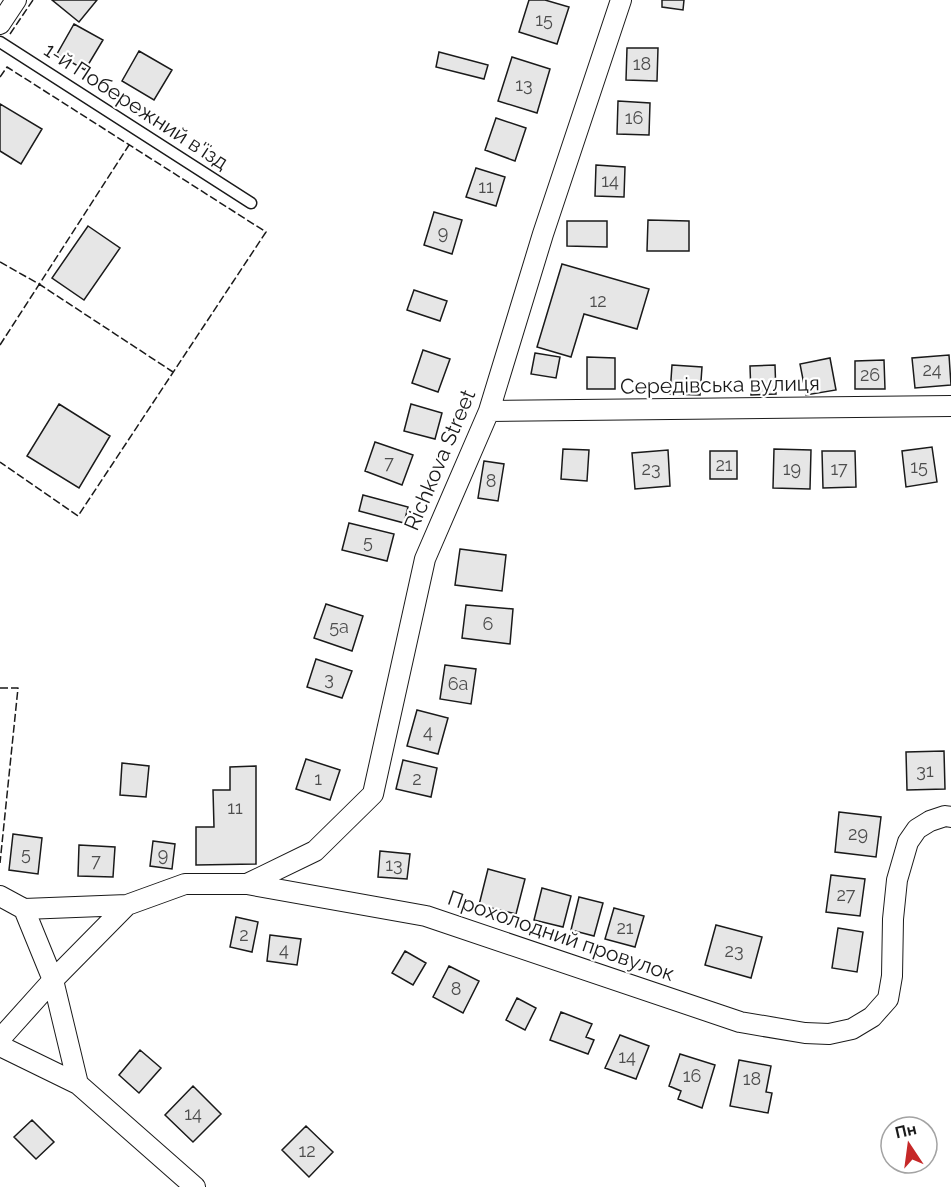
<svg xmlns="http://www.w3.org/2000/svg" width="951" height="1187" font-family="Raleway,sans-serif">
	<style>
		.building { fill: #e6e6e6; stroke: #1a1a1a; stroke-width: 1.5 }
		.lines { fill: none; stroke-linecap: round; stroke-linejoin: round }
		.lane-casing { stroke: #1a1a1a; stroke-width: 13 }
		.street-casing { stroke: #1a1a1a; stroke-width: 22 }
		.lane { stroke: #fff; stroke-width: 10 }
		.street { stroke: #fff; stroke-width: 20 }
		.fence { stroke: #1a1a1a; stroke-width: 1.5; stroke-dasharray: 8 3; stroke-linecap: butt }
		.labels { text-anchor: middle; stroke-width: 4.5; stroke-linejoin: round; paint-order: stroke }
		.number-label { font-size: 18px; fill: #4d4d4d }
		.street-label { font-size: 21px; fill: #1a1a1a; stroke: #fff }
	</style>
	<rect width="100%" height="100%" fill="#fff"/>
	<path class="building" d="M52,0h45l-18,22z
		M529,0h16l24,7 -12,37 -38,-12z
		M662,0h22l-1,10 -21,-3z
		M74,24l29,16 -18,30 -28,-16z
		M627,48h31l-1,33 -31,-1z
		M139,51l33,19 -18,30 -32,-19z
		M439,52l49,13 -4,14 -48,-12z
		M512,57l38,12 -13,44 -39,-12z
		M618,101l32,2 -1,32 -32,-1z
		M0,104l42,25 -21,35 -21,-13z
		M496,118l30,10 -11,33 -30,-11z
		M596,165l29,2 -1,30 -29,-1z
		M476,168l29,9 -9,29 -30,-9z
		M434,212l28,8 -10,34 -28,-9z
		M648,220l41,1v30h-42z
		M567,221h40v26l-40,-1z
		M88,226l32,22 -36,52 -32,-22z
		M562,264l87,25 -12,40 -53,-15 -13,43 -34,-10z
		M414,290l33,11 -7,20 -33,-11z
		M423,350l27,9 -12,33 -26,-9z
		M535,353l25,4 -4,21 -25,-4z
		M949,355l2,30 -36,3 -3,-30z
		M587,357l28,1v31h-28z
		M830,358l6,32 -30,5 -6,-31z
		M884,360l1,29h-30v-28z
		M672,365l30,2 -2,28 -30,-1z
		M775,365l1,29 -25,1 -1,-29z
		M59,404l51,32 -31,52 -52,-32z
		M411,404l31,9 -7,26 -31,-8z
		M375,442l38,13 -11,30 -37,-14z
		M932,447l5,35 -31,5 -4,-36z
		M563,449l26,1 -2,31 -26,-2z
		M774,449l37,1 -1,39 -37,-1z
		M668,450l2,36 -35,3 -3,-36z
		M710,451h27v28h-27z
		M822,451h33l1,36 -33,1z
		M484,461l20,3 -6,37 -20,-3z
		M363,495l45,12 -4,16 -45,-12z
		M349,523l45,11 -7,27 -45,-11z
		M460,549l46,6 -4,36 -47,-6z
		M326,604l37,12 -11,35 -38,-13z
		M466,605l47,4 -3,35 -48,-6z
		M316,659l36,12 -10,27 -35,-11z
		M445,665l31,4 -5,35 -31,-5z
		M417,710l31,8 -10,36 -31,-8z
		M944,751l1,38 -38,1 -1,-38z
		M306,759l34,11 -10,30 -34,-11z
		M403,760l34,8 -6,29 -35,-8z
		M122,763l27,3 -3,31 -26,-2z
		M256,766v98l-60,1v-38h18l-1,-37h17v-23z
		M839,812l42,5 -5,40 -41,-5z
		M13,834l29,4 -4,36 -29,-4z
		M153,841l22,3 -3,25 -22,-3z
		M79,845l36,2 -2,30 -35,-1z
		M380,851l30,3 -3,25 -29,-2z
		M488,869l37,10 -9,35 -37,-9z
		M831,875l34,4 -5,37 -34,-4z
		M542,888l29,8 -8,31 -29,-7z
		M579,897l24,6 -9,33 -23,-6z
		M614,908l30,8 -9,31 -30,-8z
		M236,917l22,5 -6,30 -22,-5z
		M716,925l46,12 -11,41 -46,-13z
		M838,928l25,4 -6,40 -25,-4z
		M270,935l31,4 -4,26 -30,-4z
		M405,951l21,12 -13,22 -21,-12z
		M449,966l30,15 -16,32 -30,-16z
		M517,998l19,10 -11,22 -19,-10z
		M561,1012l31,12 -6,13 8,3 -6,14 -38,-14z
		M620,1035l29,11 -13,33 -31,-11z
		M140,1050l21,18 -22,25 -20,-18z
		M680,1054l35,11 -13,43 -24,-9 3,-8 -12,-5z
		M739,1060l32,6 -5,26 6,1 -4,20 -38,-7z
		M193,1086l28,28 -28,28 -28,-27z
		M32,1120l22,22 -18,17 -22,-22z
		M306,1126l27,26 -24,25 -27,-27z"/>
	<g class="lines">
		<defs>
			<path id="lane" d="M0,42l251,161"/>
			<path id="street" d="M0,24l16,-24
				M489,411l462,-5
				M247,884l68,-33 58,-57 52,-235 64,-148 54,-177 78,-234
				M0,896l24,13 103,-4 58,-21h62l179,32 314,106 65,11 24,1 23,-5 20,-12 16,-18 4,-23 1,-57 4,-39 11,-38 9,-13 13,-8 15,-5 6,1
				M24,909l29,71 25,104 117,103
				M0,1039l53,-59 74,-75
				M0,1046l78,38"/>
		</defs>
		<use href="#lane" class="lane-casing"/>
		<use href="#street" class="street-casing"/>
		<use href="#lane" class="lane"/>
		<use href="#street" class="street"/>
		<path class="fence" d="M10,34l23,-34
			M0,77l7,-10 259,165 -188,284 -78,-54
			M0,262l39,22 134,88
			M0,345l129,-200
			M0,688h18l-18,175"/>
	</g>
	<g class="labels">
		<g class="number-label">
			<text x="544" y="26">15</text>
			<text x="642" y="70">18</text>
			<text x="524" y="91">13</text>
			<text x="634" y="124">16</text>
			<text x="610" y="187">14</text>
			<text x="486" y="193">11</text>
			<text x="443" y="239">9</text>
			<text x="598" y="307">12</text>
			<text x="932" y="376">24</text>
			<text x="870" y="381">26</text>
			<text x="389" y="469">7</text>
			<text x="724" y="471">21</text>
			<text x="919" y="473">15</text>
			<text x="651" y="475">23</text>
			<text x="792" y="475">19</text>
			<text x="839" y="475">17</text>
			<text x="491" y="487">8</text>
			<text x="368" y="548">5</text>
			<text x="488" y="630">6</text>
			<text x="339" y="633">5а</text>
			<text x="329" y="685">3</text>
			<text x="458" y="690">6а</text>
			<text x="428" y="738">4</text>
			<text x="925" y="777">31</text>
			<text x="318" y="785">1</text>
			<text x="417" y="785">2</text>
			<text x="235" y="814">11</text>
			<text x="858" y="840">29</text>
			<text x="26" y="860">5</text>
			<text x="163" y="861">9</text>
			<text x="96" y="867">7</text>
			<text x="394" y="871">13</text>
			<text x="846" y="901">27</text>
			<text x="625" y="934">21</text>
			<text x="244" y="941">2</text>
			<text x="284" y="956">4</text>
			<text x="734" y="957">23</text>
			<text x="456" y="995">8</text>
			<text x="627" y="1063">14</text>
			<text x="692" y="1082">16</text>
			<text x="752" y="1085">18</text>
			<text x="193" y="1120">14</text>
			<text x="307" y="1157">12</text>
		</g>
		<g class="street-label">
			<text transform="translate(136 106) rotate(33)" y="7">1-й Побережний в'їзд</text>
			<text transform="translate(720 385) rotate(-1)" y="7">Середівська вулиця</text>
			<text transform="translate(440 460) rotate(-67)" y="7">Richkova Street</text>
			<text transform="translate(561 936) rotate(19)" y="7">Прохолодний провулок</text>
		</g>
	</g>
	<g transform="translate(909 1145) rotate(347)"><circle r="28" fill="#ffffff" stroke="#a3a3a3" stroke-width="1.5"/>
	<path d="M0-4.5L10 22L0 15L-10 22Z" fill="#c62828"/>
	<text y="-9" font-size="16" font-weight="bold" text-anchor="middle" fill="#1a1a1a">Пн</text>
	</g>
</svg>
